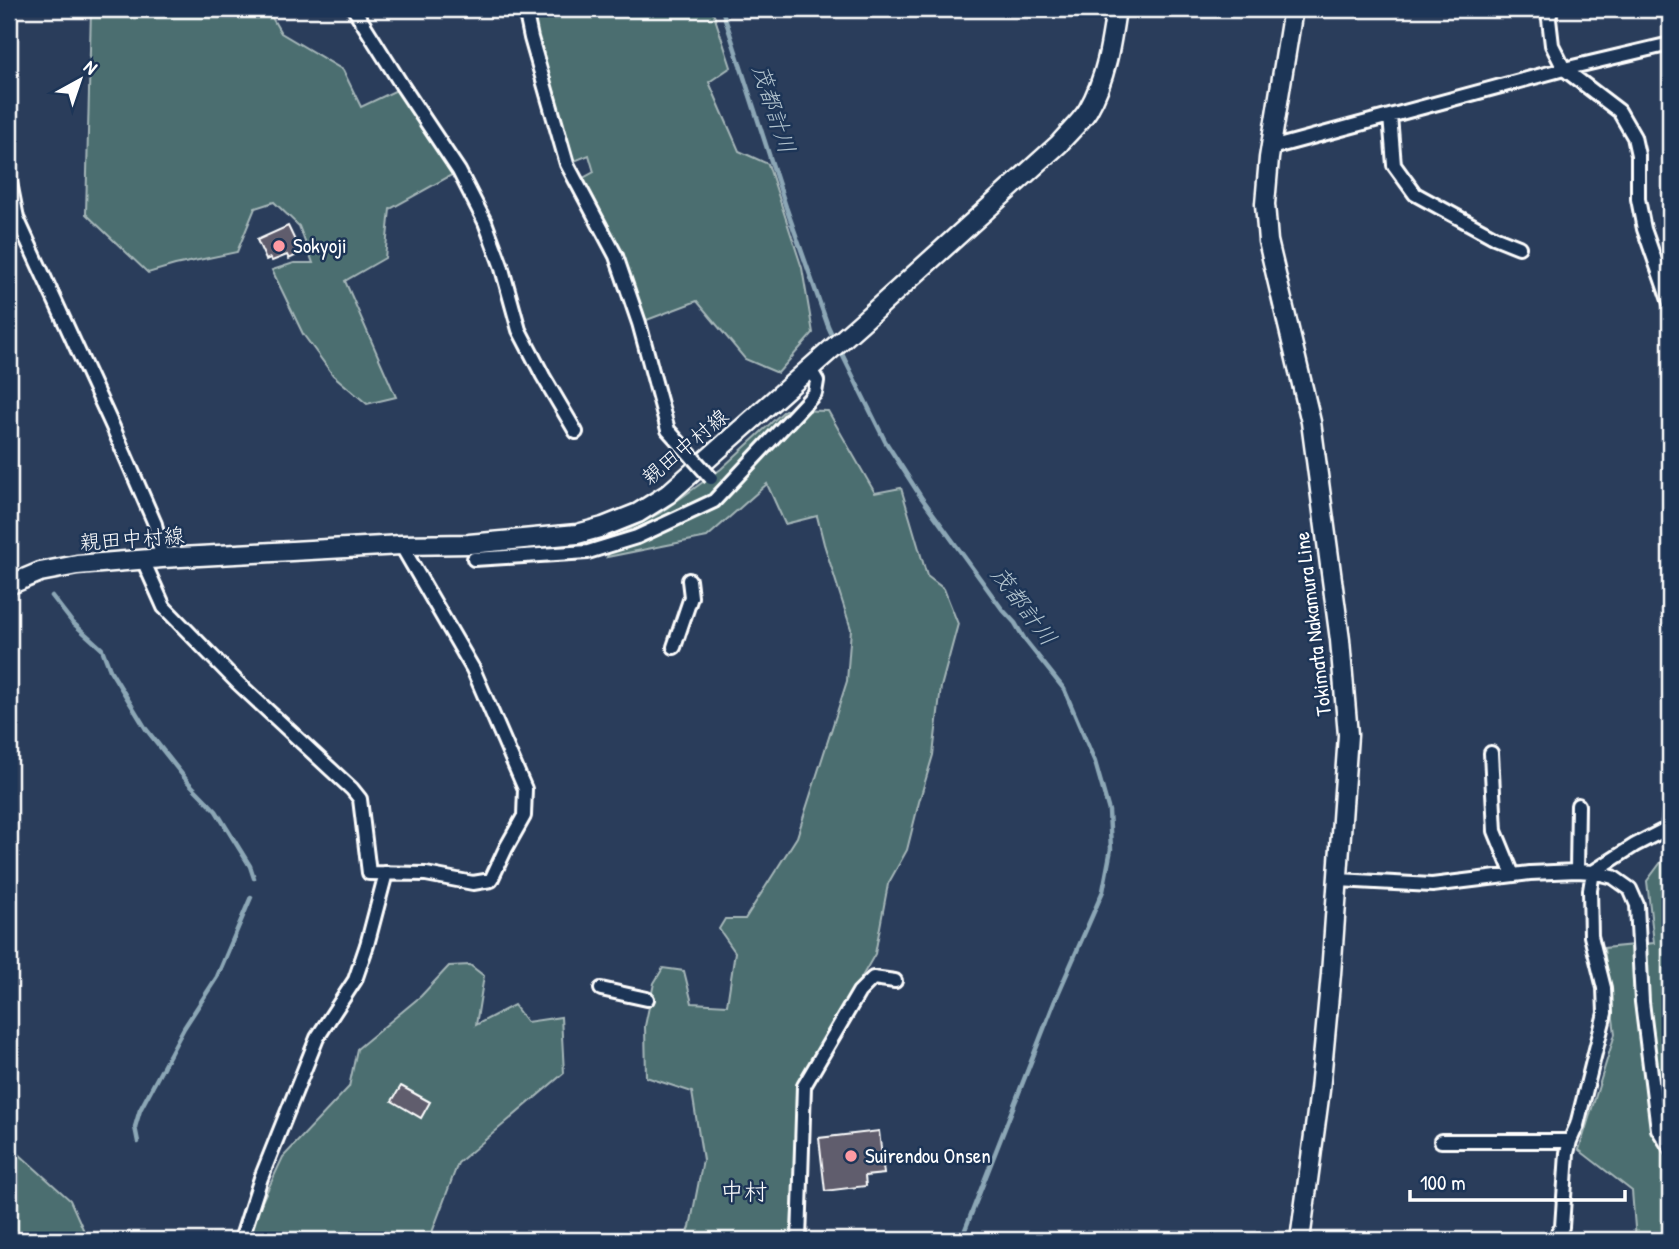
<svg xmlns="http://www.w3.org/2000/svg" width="1679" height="1249" font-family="'Patrick Hand','Klee One',sans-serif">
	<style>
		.green { fill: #4b6e70; stroke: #a5b6b8; stroke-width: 2 }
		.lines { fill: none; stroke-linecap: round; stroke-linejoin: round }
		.stream { stroke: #8ca7b6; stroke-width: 4.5 }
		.building { fill: #605d6d; stroke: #fff; stroke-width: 2 }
		.minor-casing { stroke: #fff; stroke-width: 18 }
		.secondary-casing { stroke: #fff; stroke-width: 23 }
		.minor { stroke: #1d3557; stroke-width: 12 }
		.secondary { stroke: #1d3557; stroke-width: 18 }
		.minor-bridge-casing { stroke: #fff; stroke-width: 18; stroke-linecap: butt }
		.minor-bridge { stroke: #1d3557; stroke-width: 12 }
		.poi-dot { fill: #ff9aa2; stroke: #1d3557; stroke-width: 2.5 }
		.labels { text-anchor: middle; stroke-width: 5; stroke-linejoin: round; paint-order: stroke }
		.poi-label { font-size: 21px; fill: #fff; stroke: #1d3557; text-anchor: start }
		.street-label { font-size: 21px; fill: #fff; stroke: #1d3557 }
		.water-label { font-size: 23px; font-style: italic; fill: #b3c4ce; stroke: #1d3557 }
		.quarter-label { font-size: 24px; fill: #fff; stroke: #1d3557 }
	</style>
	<rect width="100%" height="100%" fill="#2a3d5b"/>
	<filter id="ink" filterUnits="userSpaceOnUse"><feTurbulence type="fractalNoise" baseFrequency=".0143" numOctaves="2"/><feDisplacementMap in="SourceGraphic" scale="14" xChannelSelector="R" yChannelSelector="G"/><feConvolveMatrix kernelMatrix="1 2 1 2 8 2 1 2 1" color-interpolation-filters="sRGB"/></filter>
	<g filter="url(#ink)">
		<path class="green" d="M91,9h176l14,24 62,37 18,37 42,-20 56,84 -69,38 -5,49 -40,23 51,116 -29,7 -34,-29 -30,-41 -31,-64 22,-7h19l-14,-37 -25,-24 -19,6 -18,44 -62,13 -27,8 -62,-59z
			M526,9h186l19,58 -22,15 30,69 29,13 34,104 11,65 -35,40 -33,-14 -48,-58 -58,22 -23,-67 -40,-74 18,-10 -5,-17 -22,9z
			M785,410l43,1 47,82 26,-5 26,88 17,13 14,35 -17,63 -8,68 -14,47 -12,48 -19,34 -13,70 -75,130 -9,143 1,13h-107l5,-13 13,-67 -11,-68 -46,-15 -1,-51 9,-43 9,-15 21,3 8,32 35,2 8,-53 -16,-23 6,-10h20l52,-82 50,-156 4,-52 -27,-85 -7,-28 -32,8 -18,-40 -60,53 -100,20 13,-23 40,-21 61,-44z
			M1670,850v390h-34l-4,-49 -53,-41 36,-116 -11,-86 50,-5 -7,-62z
			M470,965l14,11 -8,49 38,-20 13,17 34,-5 3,56 -106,90 -27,72 -3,5h-179l9,-30 25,-53 66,-70 8,-38 64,-53 28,-30z
			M9,1145l61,55 18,40h-79z"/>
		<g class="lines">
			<path class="stream" d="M722,9l64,198 42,119 6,13
				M840,350l45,91 36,56 81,112 13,14 10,17 39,49 31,73 14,49 2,38 -8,42 -49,112 -93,237
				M9,554l4,5
				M52,596l20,26 30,27 8,21 36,59 42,53 28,29 34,55 4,12
				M138,1142l-3,-15 5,-17 44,-82 33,-51 34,-80"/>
		</g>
		<path class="building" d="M288,226l13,27 -12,6 -2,-4 -15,6 -2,-3 -4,2 -9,-20z
			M401,1086l29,16 -9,16 -29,-17z
			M879,1131l5,43 -19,2 1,10 -41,5 -6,-53z"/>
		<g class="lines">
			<defs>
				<path id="minor" d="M354,9l49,78 56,84 26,51 16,43 18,65 24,46 33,56
					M525,9l6,29 36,126 49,92 23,67 29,107 26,29
					M1551,9l-2,10 3,26 12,24 55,42 15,26 4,18v44l6,30 26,74
					M1390,116l4,49 21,29 79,43 25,10
					M1271,148l293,-79 106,-25
					M9,177l8,41 95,207 43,99 7,34
					M474,559l114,-7 49,-15 77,-36 101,-108 2,-12 -7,-12
					M143,560l21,47 74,76 114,106 8,10 9,74 57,1 47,9 18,-3 15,-32 18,-32 1,-27 -52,-120 -72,-124
					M674,647l17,-50 -2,-17
					M1491,753l4,78 18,44
					M1577,871l1,-66
					M1338,880l94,5 98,-12 47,-2 16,1 20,5 17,12 7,16 5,97 16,127 12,19
					M601,989l46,10
					M1441,1141h129
					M241,1240l20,-62 56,-140 38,-58 12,-35 19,-72
					M799,1240l5,-154 55,-94 14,-14 22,3
					M1553,1240l9,-13 5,-74 3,-12 7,-16 28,-112 -1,-25 -13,-52 -1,-46 3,-18 42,-27 33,-17 2,-18"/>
				<path id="secondary" d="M1293,9l-24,149 -4,46 3,37 43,181 29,218 8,95 -17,239 -11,116 -20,150
					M9,585l31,-13 37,-7 85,-7 239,-13 68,-1 108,-10 26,-7 35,-14 30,-19 193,-171 198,-179c9,-11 21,-21 29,-34 18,-31 23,-66 28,-101"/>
			</defs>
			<use href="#minor" class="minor-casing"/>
			<use href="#secondary" class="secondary-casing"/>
			<use href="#minor" class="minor"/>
			<use href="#secondary" class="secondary"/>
			<defs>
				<path id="minor-bridge" d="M694,459l17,19"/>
			</defs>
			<use href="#minor-bridge" class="minor-bridge-casing"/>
			<use href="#minor-bridge" class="minor-bridge"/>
		</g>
	</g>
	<g class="poi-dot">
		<circle cx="279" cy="246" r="7"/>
		<circle cx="851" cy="1156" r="7"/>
	</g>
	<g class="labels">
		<g class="poi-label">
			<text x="293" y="253">Sokyoji</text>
			<text x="865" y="1163">Suirendou Onsen</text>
		</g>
		<g class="street-label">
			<text transform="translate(685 447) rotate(-40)" y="7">親田中村線</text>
			<text transform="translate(132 539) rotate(-4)" y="7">親田中村線</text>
			<text transform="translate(1313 624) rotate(-97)" y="7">Tokimata Nakamura Line</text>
		</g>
		<g class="water-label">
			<text transform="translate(774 109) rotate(72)" y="8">茂都計川</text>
			<text transform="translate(1024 606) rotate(53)" y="8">茂都計川</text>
		</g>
		<g class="quarter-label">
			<text x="744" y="1200">中村</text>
		</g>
	</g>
	<rect width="1679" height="1249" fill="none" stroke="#1d3557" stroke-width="35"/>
	<rect x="18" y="18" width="1644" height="1214" fill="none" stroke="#fff" stroke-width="2.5" filter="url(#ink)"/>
	<g transform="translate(80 80) rotate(40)" stroke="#1d3557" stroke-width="5" paint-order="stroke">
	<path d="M0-5L12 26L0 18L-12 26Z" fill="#ffffff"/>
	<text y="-10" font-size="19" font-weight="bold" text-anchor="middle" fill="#ffffff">N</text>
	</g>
	<path d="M1410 1190v10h215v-10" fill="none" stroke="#ffffff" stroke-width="3.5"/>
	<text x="1420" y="1190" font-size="21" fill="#ffffff" stroke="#1d3557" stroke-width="5" paint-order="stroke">100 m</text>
</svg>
